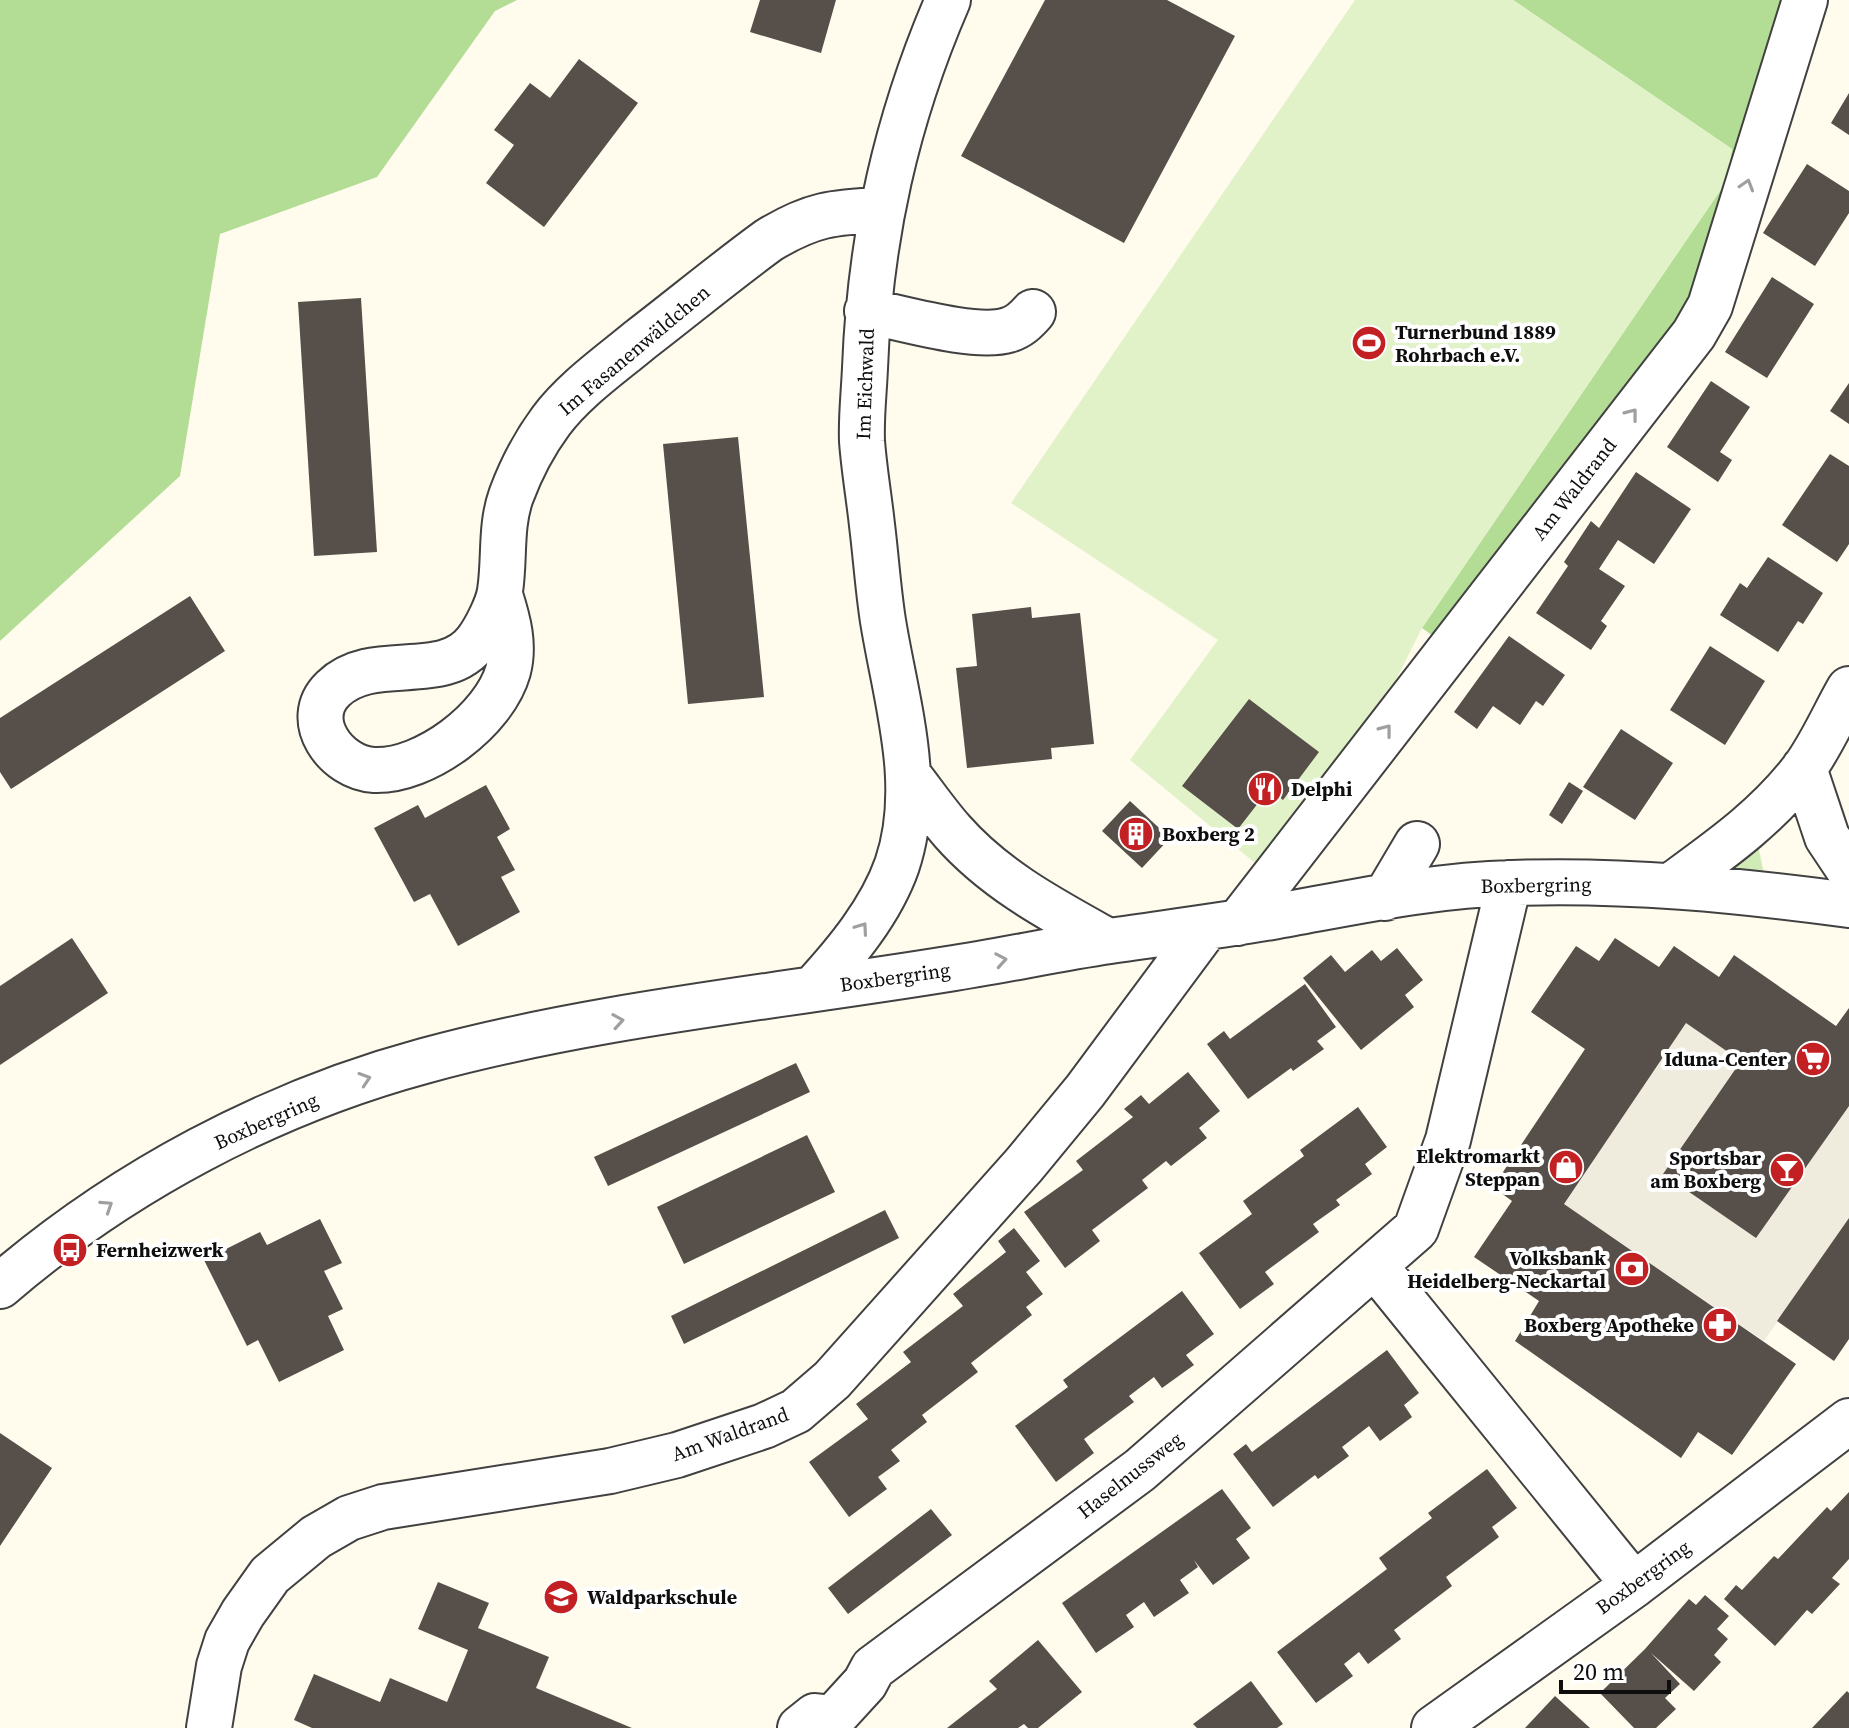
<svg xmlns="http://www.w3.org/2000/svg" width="1849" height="1728" font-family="'Source Serif 4',serif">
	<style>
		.green { fill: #d0ebb6 }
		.forest { fill: #b3dc95 }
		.pitch { fill: #e2f2c8 }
		.plaza { fill: #efebdd }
		.building { fill: #574f49 }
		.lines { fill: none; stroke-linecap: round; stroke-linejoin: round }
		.minor-casing { stroke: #414141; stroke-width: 48 }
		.minor { stroke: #fff; stroke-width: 44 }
		.oneway { stroke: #9f9f9f }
		.labels { text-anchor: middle; stroke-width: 8; stroke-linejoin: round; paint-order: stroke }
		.poi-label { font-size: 20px; font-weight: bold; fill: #0e0e0e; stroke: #fff; text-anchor: start }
		.street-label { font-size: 20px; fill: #0e0e0e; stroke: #fff }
	</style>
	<rect width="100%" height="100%" fill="#fffcee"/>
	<path class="green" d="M1758,845l6,29 -40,-4z"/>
	<path class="forest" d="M0,0h517l-22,11 -118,166 -157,57 -40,242 -180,165z
		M1513,0h279l-93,302 -256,341 -21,-15 304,-446 6,-33z"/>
	<path class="pitch" d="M1355,0h158l219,149 -6,33 -304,446 -38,76 -129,159 -125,-103 88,-120 -207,-137z"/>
	<path class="plaza" d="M1686,1023l55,38 -78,113 93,64 93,-132v112l-85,123 -200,-137z"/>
	<path class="building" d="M760,0h76l-15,53 -71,-21z
		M1045,0h122l68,36 -111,207 -163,-87z
		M579,59l59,44 -94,124 -58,-44 28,-38 -20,-15 36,-47 20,15z
		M1849,93v42l-18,-12z
		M1807,164l42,27v22l-34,53 -52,-33z
		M1772,277l42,27 -47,74 -42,-26z
		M361,298l16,254 -63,4 -16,-254z
		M1711,381l39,26 -30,45 12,8 -14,22 -51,-35z
		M1849,383v41l-19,-13z
		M738,437l26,260 -76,7 -25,-260z
		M1830,454l19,12v78l-12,18 -55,-37z
		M1636,472l55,37 -37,55 -36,-24 -19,29 26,17 -24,35 6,5 -16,24 -55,-37 32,-47 -4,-4 27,-41 8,7z
		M1768,557l55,36 -20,31 -5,-3 -20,31 -58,-37 20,-32 7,5z
		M190,596l35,55 -214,138 -11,-17v-54z
		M1031,607l1,11 48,-5 14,131 -43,4 1,11 -85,9 -11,-100 21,-2 -5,-52z
		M1509,636l56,39 -22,31 -7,-5 -16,24 -27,-19 -16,23 -23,-17z
		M1710,646l55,35 -40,64 -55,-35z
		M1249,699l70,53 -36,48 -14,-11 -31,40 -56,-43z
		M1621,729l52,34 -38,57 -52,-33z
		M1569,782l14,9 -21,33 -13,-9z
		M486,785l24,44 -13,8 18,33 -14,7 19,35 -62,34 -28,-52 -16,8 -40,-74 44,-23 7,13z
		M1130,801l40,37 -28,30 -40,-37z
		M72,938l36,55 -108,72v-79z
		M1615,938l44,29 15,-21 45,31 15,-22 102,71 13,-18v98l-93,132 -93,-64 78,-113 -55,-38 -122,181 232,160 -64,91 -34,-23 -17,26 -166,-117 24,-40 -65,-44 38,-56 -19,-14 92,-138 -54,-37 45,-66 23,15z
		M1397,948l26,32 -18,15 9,12 -53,43 -58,-72 28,-23 14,17 27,-22 9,11z
		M1305,984l31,43 -19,14 7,8 -31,22 -2,-3 -43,31 -41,-55 17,-13 6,8z
		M796,1063l14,29 -202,94 -14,-29z
		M1188,1072l32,39 -21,17 8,10 -36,28 -5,-5 -24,19 6,8 -56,42 8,11 -35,27 -41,-56 59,-42 -7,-9 57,-44 -9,-8 17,-14 8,9z
		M1358,1107l29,40 -22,17 7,10 -36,26 4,5 -27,19 6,8 -54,40 9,12 -34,25 -41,-56 53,-39 -9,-13 61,-45 -4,-6z
		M807,1135l28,57 -151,72 -27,-57z
		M885,1210l14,28 -215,106 -13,-28z
		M1849,1218v121l-15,22 -57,-40z
		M320,1219l22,44 -18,8 19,38 -15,7 16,34 -65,32 -21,-42 -11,6 -43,-86 56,-28 7,13z
		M1014,1228l26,33 -14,11 17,22 -17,13 6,8 -61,48 7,9 -56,43 5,7 -36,28 9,11 -22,16 9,12 -38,28 -40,-55 59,-43 -12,-15 55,-42 -8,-10 60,-46 -10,-12 53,-42 -8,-11z
		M1182,1291l32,43 -28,21 8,10 -32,23 -8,-11 -25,19 5,6 -50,37 10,14 -38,29 -41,-56 53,-39 -5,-7z
		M1387,1350l32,43 -15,12 8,12 -32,24 -11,-15 -27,21 7,9 -31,23 -3,-4 -42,32 -40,-53 13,-10 6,8z
		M0,1433l52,35 -52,78z
		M1487,1469l30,39 -25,19 7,10 -53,40 6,9 -58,44 7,9 -33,25 -9,-12 -15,12 9,12 -37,27 -39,-51 110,-83 -8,-11 53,-40 -4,-5z
		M1222,1489l29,39 -15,11 14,19 -37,27 -19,-25 4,7 -18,13 9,13 -35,24 -10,-15 -18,13 8,12 -38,26 -34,-50z
		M1849,1492v67l-17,19 8,6 -28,30 -5,-4 -32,36 -51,-47 12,-14 6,5 32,-34 4,3 49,-52 4,4z
		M931,1509l21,26 -104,79 -20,-26z
		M438,1582l51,21 -11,25 71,29 -13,31 96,40h-320l-18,-8 20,-46 66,28 10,-24 57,24 21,-52 -50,-21z
		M1705,1595l24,21 -12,13 11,10 -14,16 7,7 -27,29 -43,-38 29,31 -15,14 11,11 -20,19h-22l-34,-35 45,-44 44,-50 7,6z
		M1038,1640l44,52 -44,36h-10l-4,-4 -6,4h-71l50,-39 -8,-8z
		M1251,1681l32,43 -6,4h-80l-4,-4z
		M1847,1691l2,2v35h-37z
		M1555,1696l35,32h-65z"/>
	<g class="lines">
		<defs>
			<path id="minor" d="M867,311c35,7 109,29 141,19 11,-3 18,-10 25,-18
				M500,595c8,25 15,50 8,76 -14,49 -83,101 -134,99 -38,-2 -73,-50 -41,-81 40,-39 111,-3 144,-48 9,-12 21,-36 23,-50 5,-32 0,-64 11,-95 10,-27 23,-52 40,-75 23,-31 59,-56 89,-81 43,-33 85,-68 129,-100 43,-26 64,-28 113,-30
				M1804,768l23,69 22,33
				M910,777c14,18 27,37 42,54 43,49 100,79 156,110
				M1672,885c48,-35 94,-67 131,-115 18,-24 31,-55 46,-81
				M1385,898l32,-54
				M1238,923l456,-589 16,-28 95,-306
				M813,989c33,-36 68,-78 84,-124 27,-80 -1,-164 -14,-244 -5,-32 -7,-64 -11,-96 -3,-28 -8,-56 -10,-84 -1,-24 2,-49 3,-73 5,-130 31,-248 83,-368
				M1375,1266l259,319
				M0,1286c121,-104 269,-183 424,-225 168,-46 351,-64 524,-92 54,-8 107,-20 162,-28 54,-8 108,-15 162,-24 79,-14 159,-32 240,-34 113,-4 225,7 337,22
				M209,1728l10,-62 8,-25 16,-28 27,-38 46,-38 33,-19 34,-11 227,-36 67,-16 87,-29 32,-15 36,-31 192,-215 61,-74 121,-163
				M800,1728l15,-12 18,2 32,-35 8,-15 267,-198 276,-241 32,-89 61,-257
				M1434,1728l200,-143 215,-164"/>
		</defs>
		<use href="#minor" class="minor-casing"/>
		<use href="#minor" class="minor"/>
	</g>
	<defs><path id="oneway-chevron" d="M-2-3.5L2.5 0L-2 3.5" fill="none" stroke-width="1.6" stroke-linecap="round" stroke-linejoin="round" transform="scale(2)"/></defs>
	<g class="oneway">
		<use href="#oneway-chevron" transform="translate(1747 185) rotate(-73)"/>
		<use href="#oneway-chevron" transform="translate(1632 414) rotate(-52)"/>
		<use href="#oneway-chevron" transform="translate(1386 730) rotate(-52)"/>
		<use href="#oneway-chevron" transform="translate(862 928) rotate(-55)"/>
		<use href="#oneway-chevron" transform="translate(1001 960) rotate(-10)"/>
		<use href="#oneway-chevron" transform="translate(618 1021) rotate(-9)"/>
		<use href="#oneway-chevron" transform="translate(365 1079) rotate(-18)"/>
		<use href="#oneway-chevron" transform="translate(107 1206) rotate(-33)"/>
	</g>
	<defs>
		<symbol id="stadium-disc" viewBox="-11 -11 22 22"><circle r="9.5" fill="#c32023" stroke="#fff"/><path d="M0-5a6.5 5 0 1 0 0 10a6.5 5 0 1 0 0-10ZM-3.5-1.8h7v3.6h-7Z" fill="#fff"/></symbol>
		<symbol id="restaurant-disc" viewBox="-11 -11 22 22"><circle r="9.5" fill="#c32023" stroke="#fff"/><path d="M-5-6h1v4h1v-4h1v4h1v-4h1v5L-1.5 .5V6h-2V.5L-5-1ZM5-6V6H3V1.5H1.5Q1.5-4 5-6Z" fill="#fff"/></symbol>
		<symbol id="building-disc" viewBox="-11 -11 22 22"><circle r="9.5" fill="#c32023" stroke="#fff"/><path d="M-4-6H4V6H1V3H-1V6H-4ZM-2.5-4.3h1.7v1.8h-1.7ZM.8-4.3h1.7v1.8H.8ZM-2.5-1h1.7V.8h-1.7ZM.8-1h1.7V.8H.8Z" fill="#fff"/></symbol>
		<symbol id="supermarket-disc" viewBox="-11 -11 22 22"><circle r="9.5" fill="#c32023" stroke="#fff"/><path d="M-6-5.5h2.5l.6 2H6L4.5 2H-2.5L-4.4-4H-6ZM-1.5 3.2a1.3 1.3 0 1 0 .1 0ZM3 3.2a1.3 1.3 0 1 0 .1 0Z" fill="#fff"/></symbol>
		<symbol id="shop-disc" viewBox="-11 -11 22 22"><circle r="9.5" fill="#c32023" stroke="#fff"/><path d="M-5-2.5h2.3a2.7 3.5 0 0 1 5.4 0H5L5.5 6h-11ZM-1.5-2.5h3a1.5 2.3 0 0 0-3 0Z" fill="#fff"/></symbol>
		<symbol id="bar-disc" viewBox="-11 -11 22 22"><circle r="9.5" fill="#c32023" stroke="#fff"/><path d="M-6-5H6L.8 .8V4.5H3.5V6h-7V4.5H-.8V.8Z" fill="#fff"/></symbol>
		<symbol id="bus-disc" viewBox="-11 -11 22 22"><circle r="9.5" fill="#c32023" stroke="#fff"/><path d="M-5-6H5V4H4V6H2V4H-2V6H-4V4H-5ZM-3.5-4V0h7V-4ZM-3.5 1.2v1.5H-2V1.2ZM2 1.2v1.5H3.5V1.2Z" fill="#fff"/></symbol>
		<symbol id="bank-disc" viewBox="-11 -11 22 22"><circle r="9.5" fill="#c32023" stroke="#fff"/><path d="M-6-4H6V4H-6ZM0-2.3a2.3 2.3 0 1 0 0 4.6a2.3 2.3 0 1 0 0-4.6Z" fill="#fff"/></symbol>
		<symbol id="pharmacy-disc" viewBox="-11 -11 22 22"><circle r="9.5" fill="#c32023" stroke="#fff"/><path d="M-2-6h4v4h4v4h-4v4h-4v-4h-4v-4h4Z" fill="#fff"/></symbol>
		<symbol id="school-disc" viewBox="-11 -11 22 22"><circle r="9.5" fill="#c32023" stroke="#fff"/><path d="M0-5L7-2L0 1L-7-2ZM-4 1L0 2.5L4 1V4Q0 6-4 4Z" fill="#fff"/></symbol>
	</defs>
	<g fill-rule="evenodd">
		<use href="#stadium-disc" x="1349" y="323" width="40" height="40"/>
		<use href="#restaurant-disc" x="1245" y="769" width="40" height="40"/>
		<use href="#building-disc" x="1116" y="814" width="40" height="40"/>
		<use href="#supermarket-disc" x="1793" y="1039" width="40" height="40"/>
		<use href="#shop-disc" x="1546" y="1147" width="40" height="40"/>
		<use href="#bar-disc" x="1767" y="1150" width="40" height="40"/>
		<use href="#bus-disc" x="50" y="1230" width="40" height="40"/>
		<use href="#bank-disc" x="1612" y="1249" width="40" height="40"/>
		<use href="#pharmacy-disc" x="1700" y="1305" width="40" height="40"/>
		<use href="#school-disc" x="541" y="1577" width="40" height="40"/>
	</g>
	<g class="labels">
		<g class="poi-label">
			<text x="1395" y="339">Turnerbund 1889<tspan x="1395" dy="23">Rohrbach e.V.</tspan></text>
			<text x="1291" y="796">Delphi</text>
			<text x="1162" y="841">Boxberg 2</text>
			<text x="1787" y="1066" text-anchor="end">Iduna-Center</text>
			<text x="1540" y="1163" text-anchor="end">Elektromarkt<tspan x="1540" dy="23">Steppan</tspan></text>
			<text x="1761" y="1165" text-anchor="end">Sportsbar<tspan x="1761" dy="23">am Boxberg</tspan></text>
			<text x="96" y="1257">Fernheizwerk</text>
			<text x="1606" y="1265" text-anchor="end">Volksbank<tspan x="1606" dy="23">Heidelberg-Neckartal</tspan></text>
			<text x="1694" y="1332" text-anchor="end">Boxberg Apotheke</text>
			<text x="587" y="1604">Waldparkschule</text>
		</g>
		<g class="street-label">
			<text transform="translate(634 350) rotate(-40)" y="7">Im Fasanenwäldchen</text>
			<text transform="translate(865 384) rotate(-88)" y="7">Im Eichwald</text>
			<text transform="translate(1574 489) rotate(-52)" y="7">Am Waldrand</text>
			<text transform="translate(1536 885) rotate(-1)" y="7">Boxbergring</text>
			<text transform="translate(895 977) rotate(-8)" y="7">Boxbergring</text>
			<text transform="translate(266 1121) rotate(-24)" y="7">Boxbergring</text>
			<text transform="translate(730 1434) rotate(-20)" y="7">Am Waldrand</text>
			<text transform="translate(1130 1475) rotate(-38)" y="7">Haselnussweg</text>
			<text transform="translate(1643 1577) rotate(-36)" y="7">Boxbergring</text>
		</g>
	</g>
	<path d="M1561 1680v12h108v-12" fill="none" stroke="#0e0e0e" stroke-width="4"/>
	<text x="1573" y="1680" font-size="24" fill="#0e0e0e" stroke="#ffffff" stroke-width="6" paint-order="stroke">20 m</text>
</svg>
